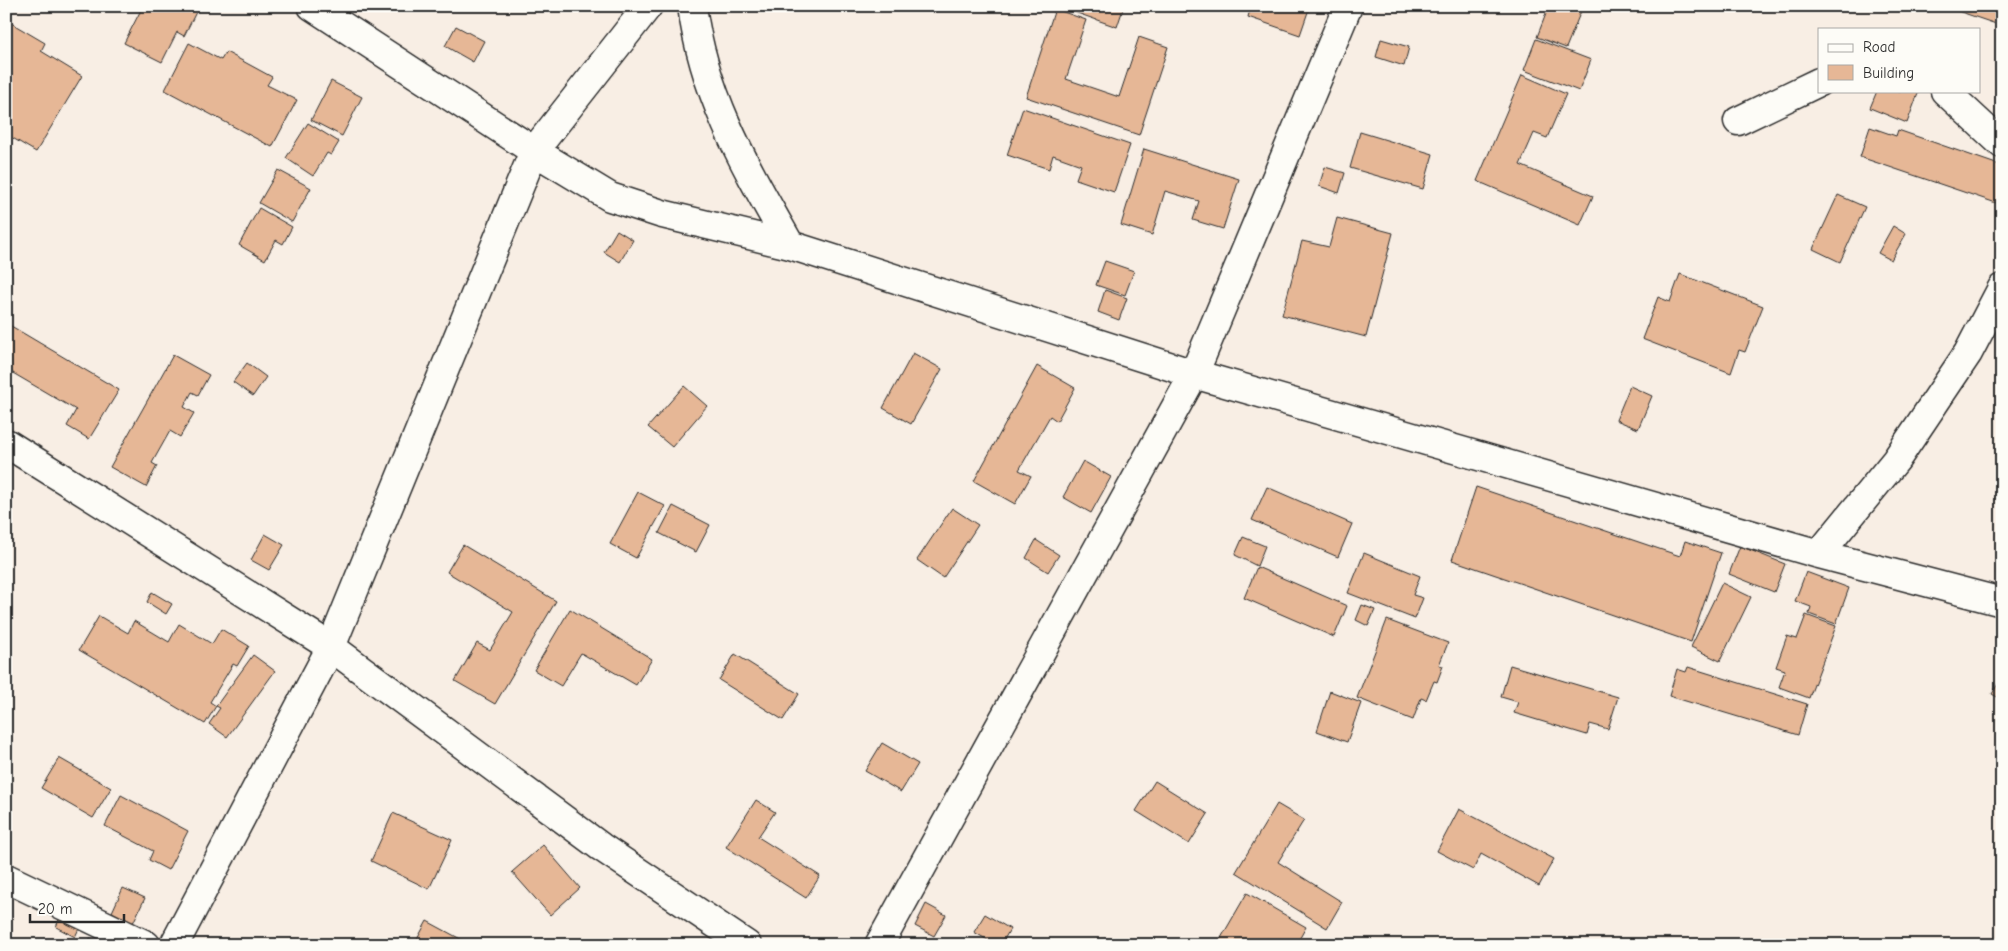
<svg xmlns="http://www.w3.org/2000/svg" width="2008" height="951" font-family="'Comic Neue',sans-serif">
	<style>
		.building { fill: #e6b796; stroke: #2b2b2b }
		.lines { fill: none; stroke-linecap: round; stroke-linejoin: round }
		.street-casing { stroke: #2b2b2b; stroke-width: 31 }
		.street { stroke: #fdfcf7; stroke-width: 28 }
	</style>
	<rect width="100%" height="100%" fill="#f8eee4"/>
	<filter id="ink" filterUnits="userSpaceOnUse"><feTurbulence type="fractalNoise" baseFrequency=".02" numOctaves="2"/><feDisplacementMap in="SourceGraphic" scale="10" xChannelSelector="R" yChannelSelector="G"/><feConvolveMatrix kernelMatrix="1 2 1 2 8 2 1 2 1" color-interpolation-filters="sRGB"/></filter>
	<g filter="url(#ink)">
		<path class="building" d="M143,6h46l8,4 -13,26 -7,-4 -15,30 -38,-19z
			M1057,6h67l-7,21z
			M1251,6h59l-10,29 -52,-18z
			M1549,6h34l-17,42 -29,-11z
			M1949,6h53v20l-53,-18z
			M1055,9l31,11 -20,59 53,18 20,-60 29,10 -29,88 -113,-38z
			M6,20l39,23 -4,8 41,25 -46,76 -30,-18z
			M456,26l28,15 -11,21 -28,-16z
			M1381,39l28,8 -5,19 -28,-9z
			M1536,39l55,21 -12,31 -55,-21z
			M189,43l32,17 5,-8 46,25 -5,8 30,15 -25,47 -107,-57z
			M1522,75l44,19 -19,44 -13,-5 -14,32 73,31 -13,29 -103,-44z
			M331,81l31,16 -20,39 -31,-16z
			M1877,91h42l-12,32 -37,-15z
			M1023,108l107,37 -16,47 -38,-13 5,-14 -28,-10 -4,14 -42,-14z
			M308,123l31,19 -8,13 -4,-2 -14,23 -27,-18z
			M1870,127l26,9 2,-6 104,36v39l-142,-48z
			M1360,132l73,22 -10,35 -73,-21z
			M1144,149l95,30 -16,50 -30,-9 6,-19 -34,-10 -13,44 -31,-10z
			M1325,167l20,6 -6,20 -20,-7z
			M278,170l33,18 -19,34 -33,-19z
			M1838,195l27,12 -25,55 -27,-13z
			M259,208l33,19 -9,17 -7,-4 -11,20 -26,-15z
			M1337,218l56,15 -27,104 -84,-22 20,-74 27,6z
			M1893,226l13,8 -15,26 -13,-7z
			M617,230l16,10 -13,22 -16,-10z
			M1105,261l29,10 -9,24 -29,-10z
			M1680,274l83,32 -18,46 -6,-2 -8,23 -89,-34 16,-42 12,5z
			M1105,290l22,8 -8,22 -21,-8z
			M6,323l113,67 -30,49 -22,-13 9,-16 -70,-41z
			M913,353l29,16 -31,55 -28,-16z
			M173,355l36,20 -11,20 -6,-3 -8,15 10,6 -14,24 -10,-6 -18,32 5,3 -11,21 -36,-20z
			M247,363l19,14 -13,19 -20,-14z
			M1037,366l38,22 -18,33 -7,-5 -31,54 12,6 -16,28 -41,-23z
			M684,386l23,20 -35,41 -24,-20z
			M1630,386l22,10 -14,33 -22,-9z
			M1083,461l28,16 -20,36 -28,-16z
			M1267,487l85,37 -14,33 -86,-37z
			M1476,487l204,69 5,-15 36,12 -30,89 -239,-82z
			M638,492l27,14 -29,52 -26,-14z
			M673,506l37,19 -14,27 -37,-19z
			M952,508l26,17 -35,53 -26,-18z
			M265,534l19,11 -15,25 -18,-10z
			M1243,537l22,9 -8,20 -22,-11z
			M1036,540l23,15 -11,17 -22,-14z
			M463,545l93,56 -61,103 -40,-23 22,-38 13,7 23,-38 -66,-40z
			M1740,546l45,18 -11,28 -45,-18z
			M1364,553l56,23 -7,19 10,3 -8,21 -67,-26z
			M1257,567l90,39 -13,31 -90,-39z
			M1806,572l43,16 -13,36 -27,-10 2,-7 -16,-6z
			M1722,583l29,14 -31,64 -29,-14z
			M152,592l20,12 -6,10 -19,-12z
			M1362,605l13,5 -7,16 -12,-6z
			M570,609l82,50 -16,26 -55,-32 -20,33 -27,-16z
			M1806,615l30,11 -27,72 -30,-11 6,-17 -9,-3 11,-31 10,3z
			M99,616l29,17 6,-12 35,21 10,-18 33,20 9,-15 28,17 -12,20 -4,-2 -23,38 6,4 -11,18 -126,-74z
			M1387,620l61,23 -9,22 4,1 -6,16 -3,-1 -8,19 -5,-2 -8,22 -56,-22z
			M735,654l64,40 -16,26 -64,-40z
			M253,655l22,16 -48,66 -18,-13 11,-16 -4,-2z
			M1510,665l108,32 -10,32 -18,-5 -3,11 -73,-22 4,-11 -17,-5z
			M1688,667l119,37 -9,31 -129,-39 8,-27 9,3z
			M2002,677v23l-10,-6z
			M1330,691l31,12 -14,39 -30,-11z
			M882,743l36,21 -17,28 -36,-21z
			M59,758l52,30 -18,30 -52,-30z
			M1155,781l53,33 -19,30 -53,-33z
			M121,795l67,36 -20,39 -19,-10 4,-9 -48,-25z
			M756,800l19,12 -17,25 62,39 -14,22 -80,-51z
			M1277,804l27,16 -26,42 64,40 -15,26 -91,-56z
			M1459,809l95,50 -15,27 -58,-32 -8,16 -36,-19z
			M393,813l59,27 -23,49 -58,-28z
			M543,845l37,43 -30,27 -38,-43z
			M123,888l22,10 -12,25 -21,-11z
			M1247,893l59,34 -10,18h-79z
			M926,904l20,11 -12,21 -19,-10z
			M62,912l20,10 -7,15 -19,-10z
			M985,914l25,15 -9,16h-5l-22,-13z
			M427,921l39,21 -1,3h-51z
			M90,938l12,7h-15z"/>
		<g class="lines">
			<defs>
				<path id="street" d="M312,6l222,145 76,46 52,17 128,31 404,129 625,180 183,48
					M692,6c12,91 54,161 98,239
					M1945,91l57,53
					M1738,121l81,-39
					M6,443l325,204 270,200 146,98
					M1819,554l77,-94 72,-107 34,-65
					M6,878l140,67
					M174,945l157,-298 203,-496 114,-145
					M879,945l315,-571 154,-368"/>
			</defs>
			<use href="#street" class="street-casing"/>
			<use href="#street" class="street"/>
		</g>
	</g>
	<rect width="2008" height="951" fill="none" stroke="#fdfcf7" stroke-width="25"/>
	<rect x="12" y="12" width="1983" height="926" fill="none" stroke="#2b2b2b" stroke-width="2" filter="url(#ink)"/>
	<rect x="1818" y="28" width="162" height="65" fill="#fdfcf7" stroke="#a9a8a5"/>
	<rect x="1828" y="44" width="25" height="8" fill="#fdfcf7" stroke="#a9a8a5"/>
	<text x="1863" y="52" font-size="15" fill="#2b2b2b">Road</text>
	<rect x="1828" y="65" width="25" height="15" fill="#e6b796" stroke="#a9a8a5"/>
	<text x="1863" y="78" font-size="15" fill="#2b2b2b">Building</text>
	<path d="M30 914v8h94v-8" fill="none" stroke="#2b2b2b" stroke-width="2.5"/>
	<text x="38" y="914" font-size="15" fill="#2b2b2b" stroke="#fdfcf7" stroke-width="4" paint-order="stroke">20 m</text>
</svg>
